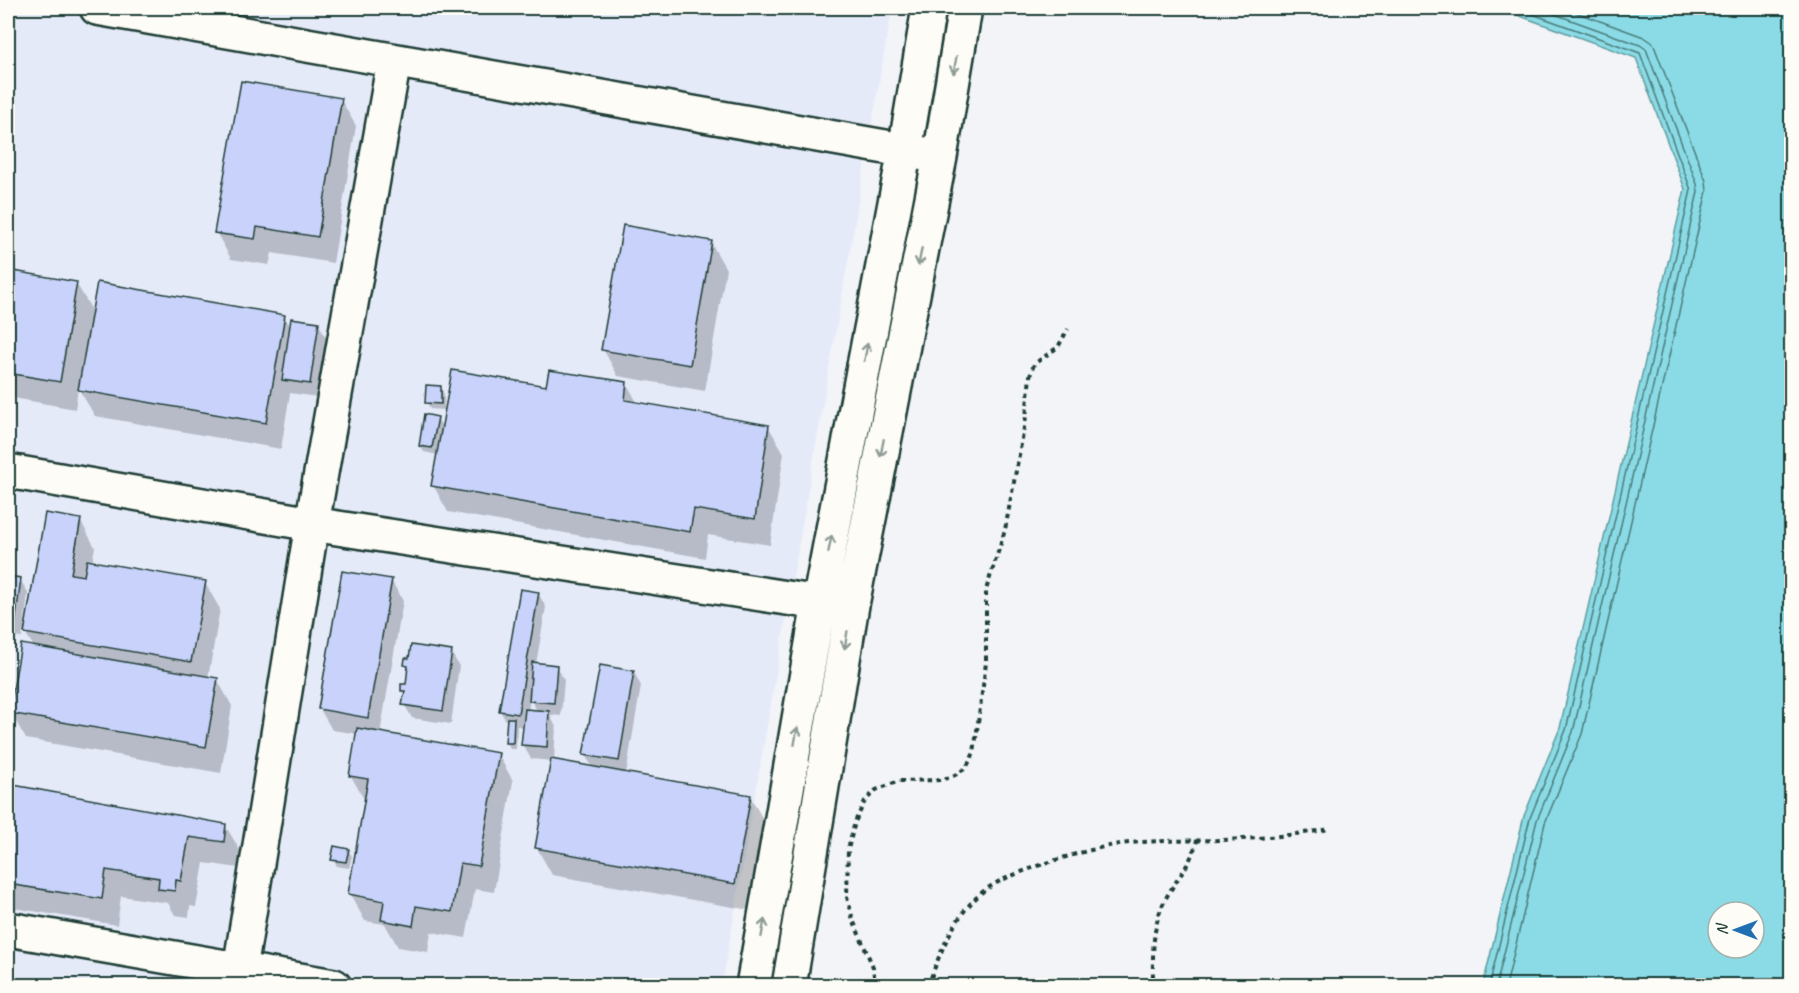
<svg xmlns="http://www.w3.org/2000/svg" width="1799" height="993" font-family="Caveat,sans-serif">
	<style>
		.built { fill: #e5eaf9 }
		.water { fill: #8bdbe6; stroke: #609c9f; stroke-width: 1.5; fill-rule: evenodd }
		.shadow { fill: #0003; fill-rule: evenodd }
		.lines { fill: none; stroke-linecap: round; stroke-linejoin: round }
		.shore { stroke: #4a7c7b; stroke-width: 1.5 }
		.building { fill: #c8d2fa; stroke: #1f3d34; stroke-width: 1.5 }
		.tertiary-casing { stroke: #1f3d34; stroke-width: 38 }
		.path { stroke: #1f3d34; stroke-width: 4; stroke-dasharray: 4.5 4.5; stroke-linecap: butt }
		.tertiary { stroke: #fdfcf7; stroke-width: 33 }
		.oneway { stroke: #8e9c96 }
	</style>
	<rect width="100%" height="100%" fill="#f2f4f8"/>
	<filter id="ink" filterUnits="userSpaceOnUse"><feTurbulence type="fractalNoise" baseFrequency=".0167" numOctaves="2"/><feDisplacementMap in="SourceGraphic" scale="12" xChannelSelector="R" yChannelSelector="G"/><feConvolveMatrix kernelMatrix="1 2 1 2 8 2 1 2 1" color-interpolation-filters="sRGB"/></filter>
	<g filter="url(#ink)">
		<path class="built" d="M8,8h884l-170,977h-714z"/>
		<path class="water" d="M1498,8h293v977h-308l41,-169 36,-88 125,-539 -49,-131zM1718,912h36v36h-36z"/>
		<path class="shadow" d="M341,100l15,26 -23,137 -61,-10 -3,12 -38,-6 -15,-27z
			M711,243l15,26 -21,122 -87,-15 -15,-27z
			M8,272l68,11 17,29 191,4 7,12 27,-5 8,14 -9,60 -27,-4 -9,56 -186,-33 -17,-28 -3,21 -67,-12z
			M627,384l11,20 130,22 16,27 -14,92 -62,-10 -3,23 -257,-46 -15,-27 5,-30 -14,-3 -4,-6 17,-28 6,10 104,-40z
			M441,388l3,6v16l-14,-1 -3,-7z
			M80,520l15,27 -3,16 113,20 15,26 -12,69 9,1 15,27 -11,67 -195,-34 -15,-26 23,-66 -11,-18 -1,9 -14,-2v-59l12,2 8,14 -4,33 2,1z
			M391,580l12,21 -23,133 118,20 15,27 -19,111 -19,-3 -9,49 -35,-6 -3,20 -30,-5 -13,-23 -20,-3 -15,-27 15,-93 -14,-25 7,-42 -26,-4 -12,-21z
			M538,593l8,14 -10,57 20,2 8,14 -3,36 -11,-1 6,12 -2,34 39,7 -8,-13 49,-83 7,14 -15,88 124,22 15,27 -15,87 -198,-35 -15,-27 15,-87 -21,-2 -8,-14 2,-18 -8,-1 -1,23h-6l-3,-7 1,-18 -8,-13zM530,699l8,13 -10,-1z
			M451,652l8,14 -8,58 -39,-6 -8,-14 1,-8 -3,-6 5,-4 2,-15 -3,-6z
			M8,786l217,39 16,27 -2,16 -35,-5 -8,44 -6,-1 -1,11 -14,-2 -7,-12 -47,-7 -4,29 -109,-18z
			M348,850l4,6 -3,12 -12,-2 -4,-7z"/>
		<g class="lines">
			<path class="shore" d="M1489,986l41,-168 36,-88 125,-540 -51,-137 -124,-45
				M1496,986l41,-166 36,-88 125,-540 -1,-8 -51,-135 -6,-4 -102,-37
				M1506,986l39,-163 37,-89 125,-543 -1,-10 -53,-138 -9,-6 -80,-29"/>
		</g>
		<path class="building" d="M241,81l101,17 -24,139 -61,-10 -2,12 -41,-6z
			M623,225l89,16 -22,124 -89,-15z
			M8,270l69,12 -17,100 -52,-9z
			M97,282l188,33 -19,108 -188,-33z
			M291,318l28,4 -9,62 -28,-4z
			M452,370l94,16 3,-16 78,12 -2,18 144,25 -14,94 -61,-10 -4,23 -259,-46z
			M426,385l15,1v18l-16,-1z
			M424,414l14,3 -6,31 -13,-2z
			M45,513l36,6 -10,55 13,2 3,-16 119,21 -15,81 -167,-29z
			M342,571l50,8 -24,139 -50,-9z
			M8,576l13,2 -6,47 -7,-1z
			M520,589l19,3 -21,122 -19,-3z
			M21,644l197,34 -12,69 -197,-34z
			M411,645l41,6 -9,60 -41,-6 3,-14h-4v-7h5l2,-18 -4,-1 1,-7h4z
			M532,662l25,3 -3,38 -25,-2z
			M600,665l34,6 -15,90 -36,-6z
			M525,709l24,2 -2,36 -26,-2z
			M507,718h7l-1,25h-8z
			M357,728l142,25 -20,113 -19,-3 -8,49 -36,-6 -3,20 -32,-6 3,-19 -36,-7 20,-115 -19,-3z
			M551,759l200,36 -16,89 -200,-36z
			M8,784l218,40 -2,18 -35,-5 -8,44 -5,-1 -1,11 -17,-2 1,-11 -53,-8 -4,29 -94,-15z
			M334,846l15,3 -3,13 -15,-2z"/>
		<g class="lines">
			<defs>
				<path id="tertiary" d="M97,8l828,146
					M8,471l304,53 507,79
					M8,929l326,57
					M240,969l72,-445 82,-463
					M753,986l66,-383 86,-453 24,-142
					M789,986l63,-381 88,-448 25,-149"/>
			</defs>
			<use href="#tertiary" class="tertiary-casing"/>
			<path class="path" d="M875,986l-2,-19 -20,-47 -6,-23 1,-48 7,-27 10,-21 11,-11 23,-9 42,-1 14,-5 11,-7 8,-15 12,-90v-73l19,-60 21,-113 4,-41 4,-12 24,-17 10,-18
				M928,986c11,-31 24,-65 48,-88 14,-15 37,-23 56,-30 29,-10 58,-19 88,-24 34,-4 67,-3 101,-4 36,-1 73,-5 109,-11
				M1153,986c0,-31 -2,-60 13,-88 12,-22 24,-31 31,-58"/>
			<use href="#tertiary" class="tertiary"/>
		</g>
		<defs><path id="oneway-shaft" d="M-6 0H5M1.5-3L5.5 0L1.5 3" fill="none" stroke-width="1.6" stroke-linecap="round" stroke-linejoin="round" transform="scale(1.5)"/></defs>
		<g class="oneway">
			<use href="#oneway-shaft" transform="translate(955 65) rotate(100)"/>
			<use href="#oneway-shaft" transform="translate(920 257) rotate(101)"/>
			<use href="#oneway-shaft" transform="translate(866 352) rotate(-79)"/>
			<use href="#oneway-shaft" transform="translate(882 448) rotate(101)"/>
			<use href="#oneway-shaft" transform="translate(830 544) rotate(-79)"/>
			<use href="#oneway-shaft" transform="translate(846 640) rotate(99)"/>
			<use href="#oneway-shaft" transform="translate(796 736) rotate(-80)"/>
			<use href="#oneway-shaft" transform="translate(763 928) rotate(-80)"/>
		</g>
	</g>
	<rect width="1799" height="993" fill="none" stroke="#fdfcf7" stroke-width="30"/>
	<rect x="15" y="15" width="1769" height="963" fill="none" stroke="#1f3d34" stroke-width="2" filter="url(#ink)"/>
	<g transform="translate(1736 930) rotate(270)"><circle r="28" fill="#fdfcf7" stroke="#a4b0a9" stroke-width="1.5"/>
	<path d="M0-4.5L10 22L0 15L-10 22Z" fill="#1f6fb2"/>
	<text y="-9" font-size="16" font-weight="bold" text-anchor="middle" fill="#1f3d34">N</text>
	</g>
</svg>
